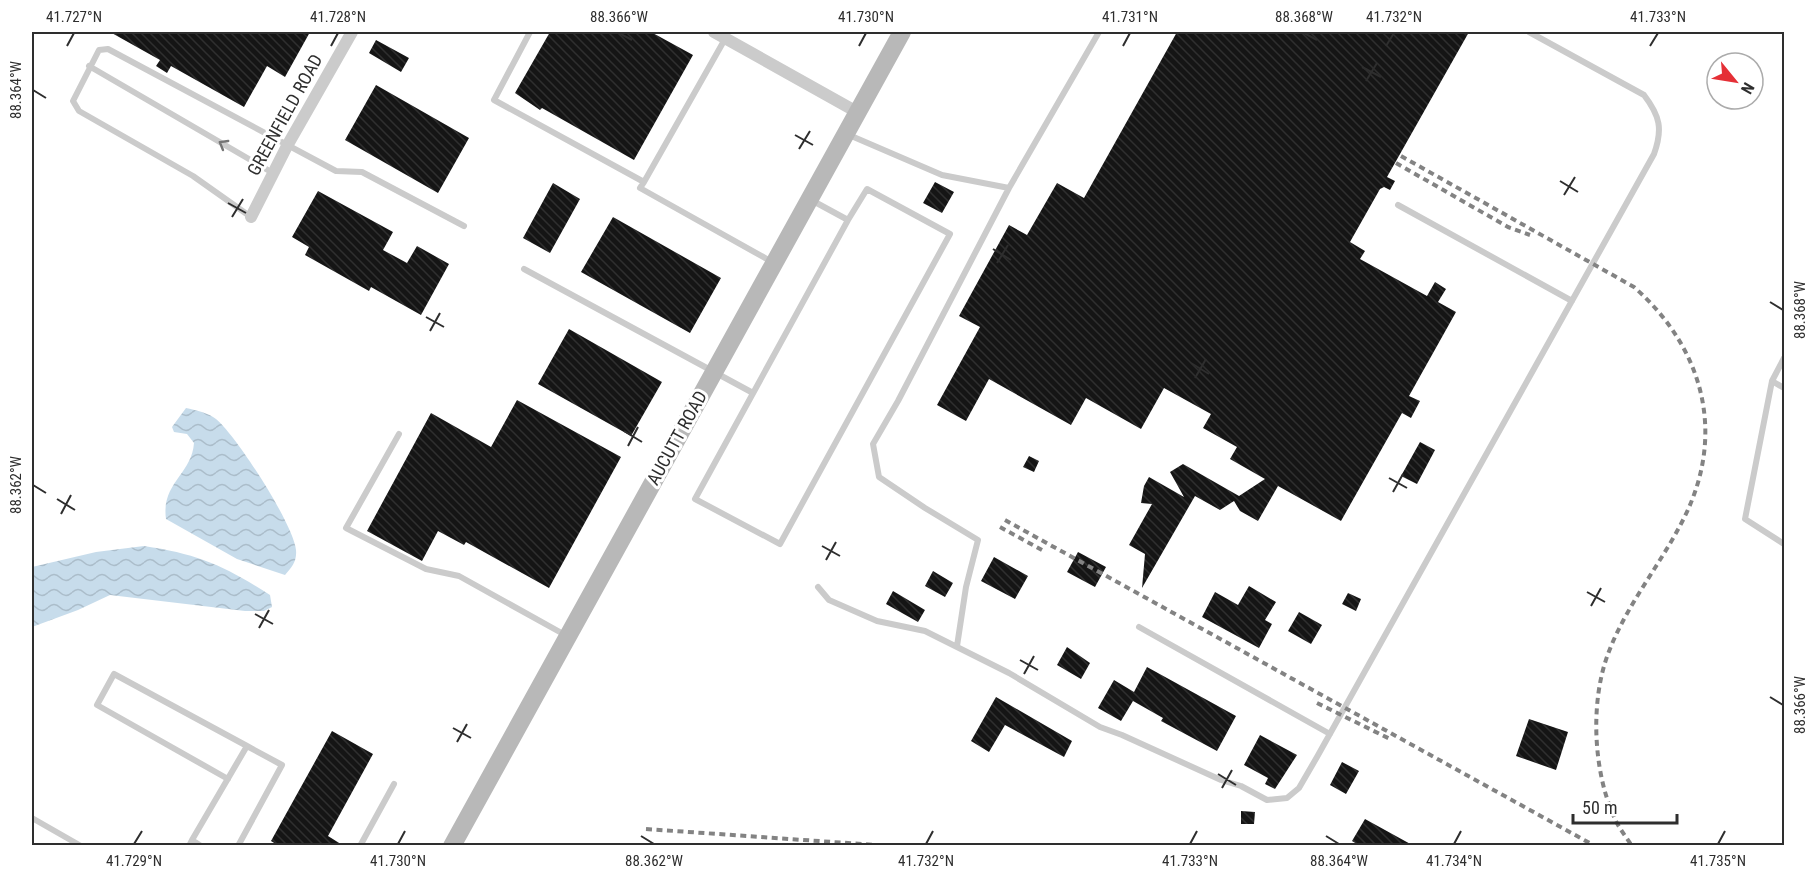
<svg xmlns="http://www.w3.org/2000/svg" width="1816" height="877" font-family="'Roboto Condensed',sans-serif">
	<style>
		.water { fill: url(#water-waves) }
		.building { fill: url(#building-back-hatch) }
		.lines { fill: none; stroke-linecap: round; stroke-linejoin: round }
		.lane { stroke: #cbcbcb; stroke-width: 6 }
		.street { stroke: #cbcbcb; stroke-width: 12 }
		.secondary { stroke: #b8b8b8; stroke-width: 18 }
		.rail { stroke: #838383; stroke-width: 4; stroke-dasharray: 6 4.5; stroke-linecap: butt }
		.oneway { stroke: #757575 }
		.ticks { fill: none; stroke: #2e2e2e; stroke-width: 2 }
		.labels { text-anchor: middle; stroke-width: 6; stroke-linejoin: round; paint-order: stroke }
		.street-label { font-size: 18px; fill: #2e2e2e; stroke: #fff }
		.neatline { fill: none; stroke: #2e2e2e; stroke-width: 2 }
		.ticks-label { font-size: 15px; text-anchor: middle; fill: #2e2e2e }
	</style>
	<defs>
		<pattern id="water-waves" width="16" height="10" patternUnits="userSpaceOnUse" patternTransform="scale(1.5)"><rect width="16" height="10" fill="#c7dceb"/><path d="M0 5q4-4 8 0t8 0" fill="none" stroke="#abbdca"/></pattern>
		<pattern id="building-back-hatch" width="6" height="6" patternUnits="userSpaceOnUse" patternTransform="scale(1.5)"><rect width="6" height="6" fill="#151515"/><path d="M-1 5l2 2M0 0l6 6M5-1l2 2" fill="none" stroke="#2f2f2f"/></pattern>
	</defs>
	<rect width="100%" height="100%" fill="#fff"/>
	<path class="water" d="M186,408c9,2 23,5 30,11 20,16 78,106 80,131 1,11 -4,17 -11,25l-48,-16 -71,-40c-5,-36 26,-45 28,-76l-7,-9 -13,-2 -2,-5z
		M144,546c54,8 81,20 126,49l2,12 -8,4h-19l-135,-16 -32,15 -46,17v-60l64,-15z"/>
	<path class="building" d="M110,32h200l-25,45 -18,-11 -23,41 -73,-41 -4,7 -11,-7 4,-6z
		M550,32h101l42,23 -59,105 -92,-52 -2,2 -25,-17z
		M1177,32h292l-82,145 8,4 -5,9 -6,-3 -4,2 -30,53 15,9 -5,8 67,37 8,-14 11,7 -8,13 18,10 -47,84 11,5 -9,17 -9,-5 -61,108 -63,-35 -20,35 -18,-10 -6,-10 -14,9 -25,-14 -53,92 3,-34 -16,-9 23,-41 -11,-1 3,-17 5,-9 35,20 -14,-25 13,-8 56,32 26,-17 -35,-20 7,-12 -34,-19 8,-14 -47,-26 -23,41 -55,-31 -15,27 -82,-46 -23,42 -29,-16 43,-78 -21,-11 50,-91 18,10 30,-52 27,15z
		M376,40l33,18 -8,14 -32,-19z
		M376,85l93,53 -31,55 -93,-53z
		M935,182l19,10 -12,21 -19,-10z
		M553,183l27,16 -30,54 -27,-15z
		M318,191l75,41 -10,18 24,13 10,-17 32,18 -28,51 -50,-28 -2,4 -64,-36 4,-8 -17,-10z
		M613,217l108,61 -31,55 -109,-61z
		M569,329l93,53 -31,54 -93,-52z
		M517,400l104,57 -72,131 -83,-46 -2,3 -26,-14 -16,30 -55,-30 64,-118 60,34z
		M1420,442l15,8 -18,34 -16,-8z
		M1029,456l10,5 -5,11 -11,-5z
		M1078,552l28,15 -11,20 -28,-15z
		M994,557l34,19 -13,23 -34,-18z
		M933,571l20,12 -8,14 -20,-11z
		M1249,586l27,16 -11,18 7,4 -13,24 -57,-31 13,-25 23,13z
		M893,591l32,19 -7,12 -32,-18z
		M1348,593l13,6 -5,12 -14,-7z
		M1299,612l23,13 -11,19 -23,-13z
		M1067,647l23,16 -9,16 -24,-14z
		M1147,667l89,49 -19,35 -56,-30 2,-3 -30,-17 -12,20 -23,-13 16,-28 20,12z
		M996,697l76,44 -8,16 -59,-32 -16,27 -18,-11z
		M1529,719l39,13 -12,38 -40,-14z
		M332,731l41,23 -45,82 16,10h-65l-8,-5z
		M1260,735l37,20 -22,34 -10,-5 3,-6 -24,-13z
		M1342,762l17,9 -13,23 -16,-9z
		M1241,811l14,1 -1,12h-13z
		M1365,819l49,27h-54l-8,-5z"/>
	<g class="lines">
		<path class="lane" d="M530,32l-36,68 150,82 81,-143
			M89,66l184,107
			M849,135l93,40 67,13 90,-156
			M644,182l-4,6 134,75
			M813,201l35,19 19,-31 83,45 -170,310 -85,-45 153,-279
			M1398,205l174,96
			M251,217l-58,-41 -114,-65 -6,-10 26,-51 9,-1 228,122 26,1 102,54
			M524,269l229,124
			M1784,358l-12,23 -27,138 39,25
			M1772,381l12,7
			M399,434l-53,94 80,41 33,7 108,60
			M818,587l11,13 48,21 48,10 84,42 91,54 22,8 99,45 20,6 26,14 20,-2 12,-10 18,-31 337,-603c9,-25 6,-38 -10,-59l-115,-63
			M1139,627l191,107
			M957,646l9,-59 12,-47 -53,-32 -46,-31 -6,-33 25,-43 111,-213
			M228,779l-131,-74 17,-31 133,72
			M32,818l49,28
			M192,840l55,-94 35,19 -44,81
			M189,846l3,-6 9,6
			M360,846l34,-62"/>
		<path class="street" d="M714,32l143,80
			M251,217l36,-71 65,-114"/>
		<path class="secondary" d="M452,846l450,-814"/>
		<path class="rail" d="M1401,156l233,131c69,61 92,145 51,229 -23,47 -59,89 -77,138 -18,48 -15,118 7,165 4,9 11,18 17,27
			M1396,163l112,64 22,8
			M1005,520l590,326
			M1000,527l42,23
			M1317,703l73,36
			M646,829l244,17"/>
	</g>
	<defs><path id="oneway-chevron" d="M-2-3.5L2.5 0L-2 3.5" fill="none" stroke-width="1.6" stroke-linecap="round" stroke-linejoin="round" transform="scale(1.5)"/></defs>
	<use class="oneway" href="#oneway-chevron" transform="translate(223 144) rotate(-150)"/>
	<path class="ticks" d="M619,33l13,7M1304,33l13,7M67,46l7,-13M331,46l7,-13M859,46l7,-13M1123,46l7,-13M1386,46l8,-13M1650,46l8,-13M1362,67l19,10M1366,81l11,-18M33,90l13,8M795,135l18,10M799,149l11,-18M1560,181l18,11M1564,195l11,-18M228,203l18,10M232,217l11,-18M993,249l18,11M997,263l11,-18M1770,302l13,8M426,317l18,10M430,331l10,-18M1191,363l18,11M1195,378l11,-19M624,431l18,11M628,446l10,-19M1389,478l18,10M33,485l13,8M1393,492l10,-18M57,499l18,11M61,514l10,-19M822,546l18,10M826,560l10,-18M1587,592l18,10M1591,606l10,-18M255,614l18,10M259,628l10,-18M1020,660l18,10M1024,674l10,-18M1770,697l13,8M453,728l18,10M457,742l10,-18M1218,774l18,11M1222,788l10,-18M641,836l13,8M1326,836l13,8M134,844l8,-13M398,844l7,-13M926,844l7,-13M1190,844l7,-13M1454,844l7,-13M1718,844l7,-13"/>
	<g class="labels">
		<g class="street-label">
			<text transform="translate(285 115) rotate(-61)" y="6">GREENFIELD ROAD</text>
			<text transform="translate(677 438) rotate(-61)" y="6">AUCUTT ROAD</text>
		</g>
	</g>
	<rect width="1816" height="877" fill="none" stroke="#ffffff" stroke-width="66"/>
	<g transform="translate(1735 81) rotate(120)"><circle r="28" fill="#ffffff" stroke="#ababab" stroke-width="1.5"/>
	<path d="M0-4.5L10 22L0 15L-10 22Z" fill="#e52f36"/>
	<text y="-9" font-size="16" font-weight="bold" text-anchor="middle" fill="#2e2e2e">N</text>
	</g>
	<path d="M1573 814v9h104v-9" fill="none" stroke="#2e2e2e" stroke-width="3"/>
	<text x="1582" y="814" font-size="18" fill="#2e2e2e" stroke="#ffffff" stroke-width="4.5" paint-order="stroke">50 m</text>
	<rect x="33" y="33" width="1750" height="811" class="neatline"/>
	<g class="ticks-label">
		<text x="74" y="22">41.727°N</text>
		<text x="338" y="22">41.728°N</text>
		<text x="619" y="22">88.366°W</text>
		<text x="866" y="22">41.730°N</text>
		<text x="1130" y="22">41.731°N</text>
		<text x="1304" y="22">88.368°W</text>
		<text x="1394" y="22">41.732°N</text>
		<text x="1658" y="22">41.733°N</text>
		<text transform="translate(16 90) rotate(-90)" y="5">88.364°W</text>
		<text transform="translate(1800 310) rotate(-90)" y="5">88.368°W</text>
		<text transform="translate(16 485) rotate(-90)" y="5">88.362°W</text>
		<text transform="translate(1800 705) rotate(-90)" y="5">88.366°W</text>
		<text x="134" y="866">41.729°N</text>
		<text x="398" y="866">41.730°N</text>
		<text x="654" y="866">88.362°W</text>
		<text x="926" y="866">41.732°N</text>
		<text x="1190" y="866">41.733°N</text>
		<text x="1339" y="866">88.364°W</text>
		<text x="1454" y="866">41.734°N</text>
		<text x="1718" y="866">41.735°N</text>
	</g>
</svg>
